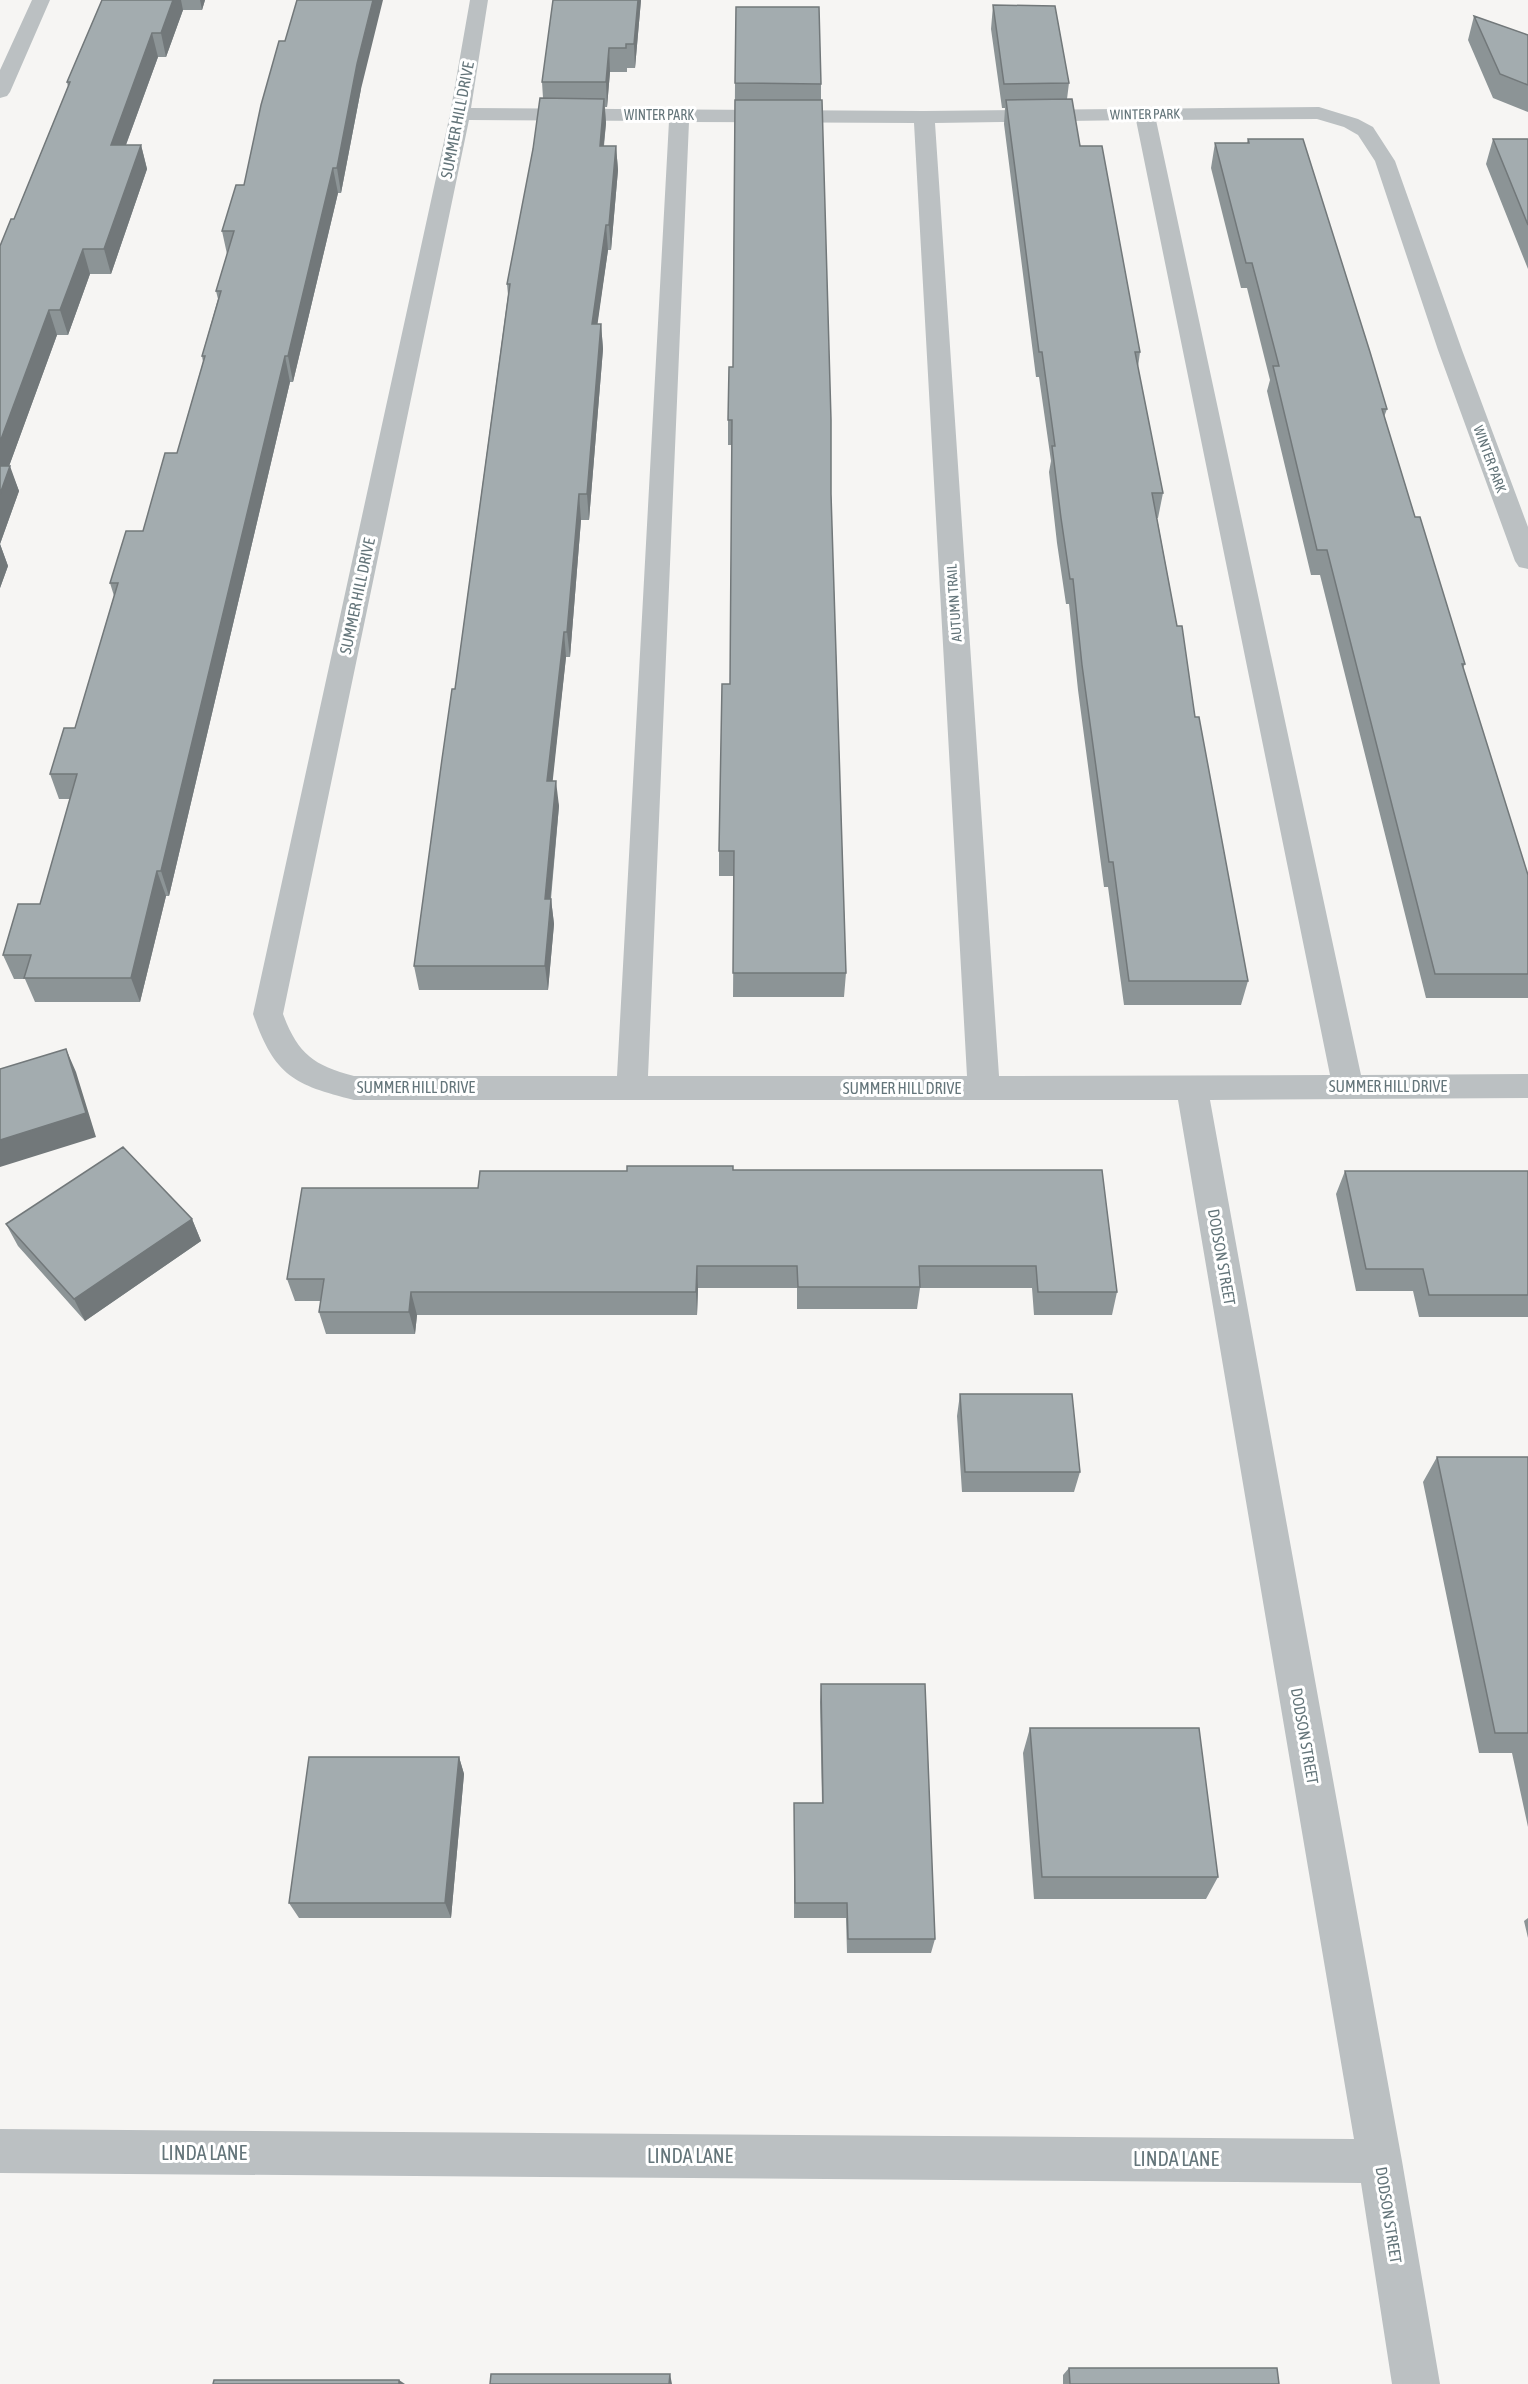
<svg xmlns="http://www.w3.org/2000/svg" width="1528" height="2384" font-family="'Asap Condensed',sans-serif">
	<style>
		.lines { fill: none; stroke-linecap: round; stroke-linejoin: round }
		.minor { fill: #bbc0c2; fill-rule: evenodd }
		.wall { fill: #8c9496 }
		.shaded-wall { fill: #72787a }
		.building { fill: #a3acaf; stroke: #72787a; stroke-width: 1.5 }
		.labels { text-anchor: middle; stroke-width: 6; stroke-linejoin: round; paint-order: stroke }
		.far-street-label { font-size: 14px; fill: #64757a; stroke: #fff }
		.street-label { font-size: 16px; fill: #64757a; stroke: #fff }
		.near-street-label { font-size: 20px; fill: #64757a; stroke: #fff }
	</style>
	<rect width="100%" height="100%" fill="#f6f5f3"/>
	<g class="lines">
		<path class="minor" d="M32,0h18l-40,92 -3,4 -7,2v-28z
			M470,0h18l-17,108 453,3 395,-4 39,12 15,8 22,34 67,189 66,177v42l-9,-2 -4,-6 -77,-211 -63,-189 -17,-26 -14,-8 -27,-8 -161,1 205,955 167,-1v24l-318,2 192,1061 38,223h-48l-31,-201 -1361,-10v-44l1354,10 -176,-1039h-824c-61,-15 -80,-25 -101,-86l197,-900zM469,120l200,1 -52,955h-263c-41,-11 -56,-22 -71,-62zM1136,120l194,955 -331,1 -64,-953zM689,122l225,1 53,953h-319z"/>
	</g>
	<path class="wall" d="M102,0h103l-3,10h-19l-17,47h-8l-32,88h15l6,24 -36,105h-21l-22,61h-11l-48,131 10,25 -19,53 8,22 -8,22v-342l14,-27 54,-132 -1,-5z
		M641,0l-6,68h-8v4h-17l-3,35h-2l1,16 -2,23h12l2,24 -7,80h-3l-11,74h4l2,25 -14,171h-8l-11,137h-4l-14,124 7,25 -8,93 3,25 -6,66h-129l-5,-24 41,-277 53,-394 -1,-11 36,-186 -1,-16z
		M993,5l76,78 -2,16 73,253 -2,15 25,126 -5,25h-1l20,108 71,355 -7,24h-117l-16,-118h-4l-26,-197 -9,-86h-3l-9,-61 -8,-71 2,-11 -12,-84h-3l-32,-253 1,-16h-3l-11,-79z
		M1474,16l54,19v77l-35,-14 -25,-58z
		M735,83l86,1v16l10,394 15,479 -2,24h-111l1,-121h-15v-25l11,-167 2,-239h-4v-25l5,-53z
		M361,89l-20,104h-3l-45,189h-3l-121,514h-3l-26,106h-105l-10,-23h-11l-11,-24 37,-51 30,-105h-11l-9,-25 25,-46 39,-132 -4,-13 33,-52 34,-78 26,-91 -1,-6 16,-57 -2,-8 11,-37 -5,-23 22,-46z
		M1248,139l139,270 -3,8 31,100 50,147 -2,4 65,207v123h-102l-106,-423h-9l-44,-184 3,-11 -23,-92h-6l-30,-120 4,-25h32z
		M1493,139h35v130l-42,-105z
		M733,1170h369l15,122 -5,23h-78l-2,-27h-112l-3,21h-120v-21h-99l-1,27h-280l-2,19h-89l-7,-22 2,-11h-26l-8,-22 191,-91 149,-17z
		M1345,1171h183v146h-109l-6,-26h-57l-20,-97z
		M192,1219l9,22 -116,80 -67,-75 -12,-22z
		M960,1394l120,78 -6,20h-112l-5,-76z
		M1437,1457h91v370l-16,-74h-33l-56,-271z
		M821,1684l114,255 -4,14h-84l-1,-35h-52v-115h28l-2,-101z
		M1030,1728l188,149 -12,22h-172l-11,-146z
		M459,1757l5,17 -13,144h-152l-10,-15z
		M1528,1918v20l-4,-17z
		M1069,2368l210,16h-216v-9z"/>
	<path class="shaded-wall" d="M173,0h8l2,10 -17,47 -5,-24z
		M200,0h5l-3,10z
		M373,0h10l-22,89 -20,104 -4,-25 20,-104z
		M638,0h3l-6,68 -1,-24z
		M152,33l6,24 -41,112 -6,-24z
		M609,48l1,24 -3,35 -1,-25z
		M604,99l2,24 -5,47 -1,-24z
		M141,145l6,24 -36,105 -7,-25z
		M616,146l2,24 -7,80 -2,-25z
		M333,168l5,25 -45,189 -5,-26z
		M606,225l2,25 -14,99 -2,-25z
		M83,249l7,25 -22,61 -8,-25z
		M49,310l8,25 -57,156v-49z
		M601,324l2,25 -14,171 -2,-26z
		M285,356l5,26 -121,514 -8,-25z
		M10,466l9,25 -19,53 8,22 -8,22v-94z
		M579,494l2,26 -11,137 -3,-25z
		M564,632l2,25 -16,149 -3,-25z
		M556,781l3,25 -11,118 -3,-25z
		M157,871l9,25 -26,106 -9,-24z
		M551,899l3,25 -6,66 -3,-24z
		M66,1049l10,23 20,65 -96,30v-27z
		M192,1219l9,22 -116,80 -11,-22z
		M697,1266l1,22 -1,27 -1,-23z
		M411,1292l6,23 -2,19 -6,-22z
		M459,1757l5,17 -13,144 -6,-15z
		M670,2374l2,10h-3z
		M399,2380l6,4h-6z"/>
	<path class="building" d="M102,0h71l-12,33h-9l-41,112h30l-37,104h-21l-23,61h-11l-49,132v-196l11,-27h3l56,-137h-3z
		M297,0h76l-16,64 -20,104h-4l-45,188h-3l-124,515h-4l-26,107h-107l7,-23h-28l15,-51h22l37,-130h-27l14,-46h11l43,-145h-8l16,-52h17l22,-78h12l28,-97h-3l19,-65h-5l18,-60h-12l14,-46h8l17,-80 18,-64h6z
		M553,0h85l-4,44h-8v4h-17l-3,34h-64z
		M993,5l62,1 14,77 -65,1z
		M736,7h83l2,77 -86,-1z
		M1474,16l54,19v50l-28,-11z
		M540,98l64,1 -4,47h16l-7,79h-3l-14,99h9l-14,170h-8l-12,138h-3l-17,149h9l-11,118h6l-6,67h-131l28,-207 10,-70h3l55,-405h-3l26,-135z
		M1072,99l8,47h22l38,206h-5l28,141h-11l25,133h5l13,91h4l49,264h-119l-16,-119h-4l-27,-197 -9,-86h-3l-9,-61 -9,-72h3l-13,-94h-3l-33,-252z
		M735,100h87l9,320v74l15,479h-113l1,-122h-15l3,-167h8l2,-264h-4l1,-53h4z
		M1248,139h55l67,213 17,57h-5l33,108h5l45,147h-3l66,211v99h-93l-108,-424h-10l-44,-184h6l-27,-103h-6l-31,-120h34z
		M1493,139h35v86z
		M0,466h10l-10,28z
		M66,1049l20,64 -86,27v-71z
		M123,1147l69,72 -118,80 -68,-75z
		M627,1166h106v4h369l15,122h-79l-2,-26h-117l1,21h-122l-1,-21h-100l-1,26h-285l-2,20h-90l5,-33h-37l15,-91h176l2,-17h147z
		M1345,1171h183v124h-99l-6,-26h-57z
		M960,1394h112l8,78h-115z
		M1437,1457h91v276h-33z
		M821,1684h104l10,255h-87l-1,-36h-52l-1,-100h29z
		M1030,1728h169l19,149h-176z
		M309,1757h150l-14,146h-156z
		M1069,2368h208l2,16h-209z
		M491,2374h179l-1,10h-179z
		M214,2380h185v4h-186z"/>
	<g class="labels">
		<g class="far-street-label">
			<text transform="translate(1145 114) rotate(-1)" y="5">WINTER PARK</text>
			<text x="659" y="120">WINTER PARK</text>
			<text transform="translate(1490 459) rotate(70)" y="5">WINTER PARK</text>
			<text transform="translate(954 603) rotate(-94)" y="5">AUTUMN TRAIL</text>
		</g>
		<g class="street-label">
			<text transform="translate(457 120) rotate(-79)" y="6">SUMMER HILL DRIVE</text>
			<text transform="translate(357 596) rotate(-78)" y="6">SUMMER HILL DRIVE</text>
			<text x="1388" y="1092">SUMMER HILL DRIVE</text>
			<text x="416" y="1093">SUMMER HILL DRIVE</text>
			<text x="902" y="1094">SUMMER HILL DRIVE</text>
			<text transform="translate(1222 1257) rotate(80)" y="6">DODSON STREET</text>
			<text transform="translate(1305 1736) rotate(80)" y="6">DODSON STREET</text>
			<text transform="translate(1389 2215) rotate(81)" y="6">DODSON STREET</text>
		</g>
		<g class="near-street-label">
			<text x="204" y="2160">LINDA LANE</text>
			<text x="690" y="2163">LINDA LANE</text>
			<text x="1176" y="2166">LINDA LANE</text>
		</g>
	</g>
</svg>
